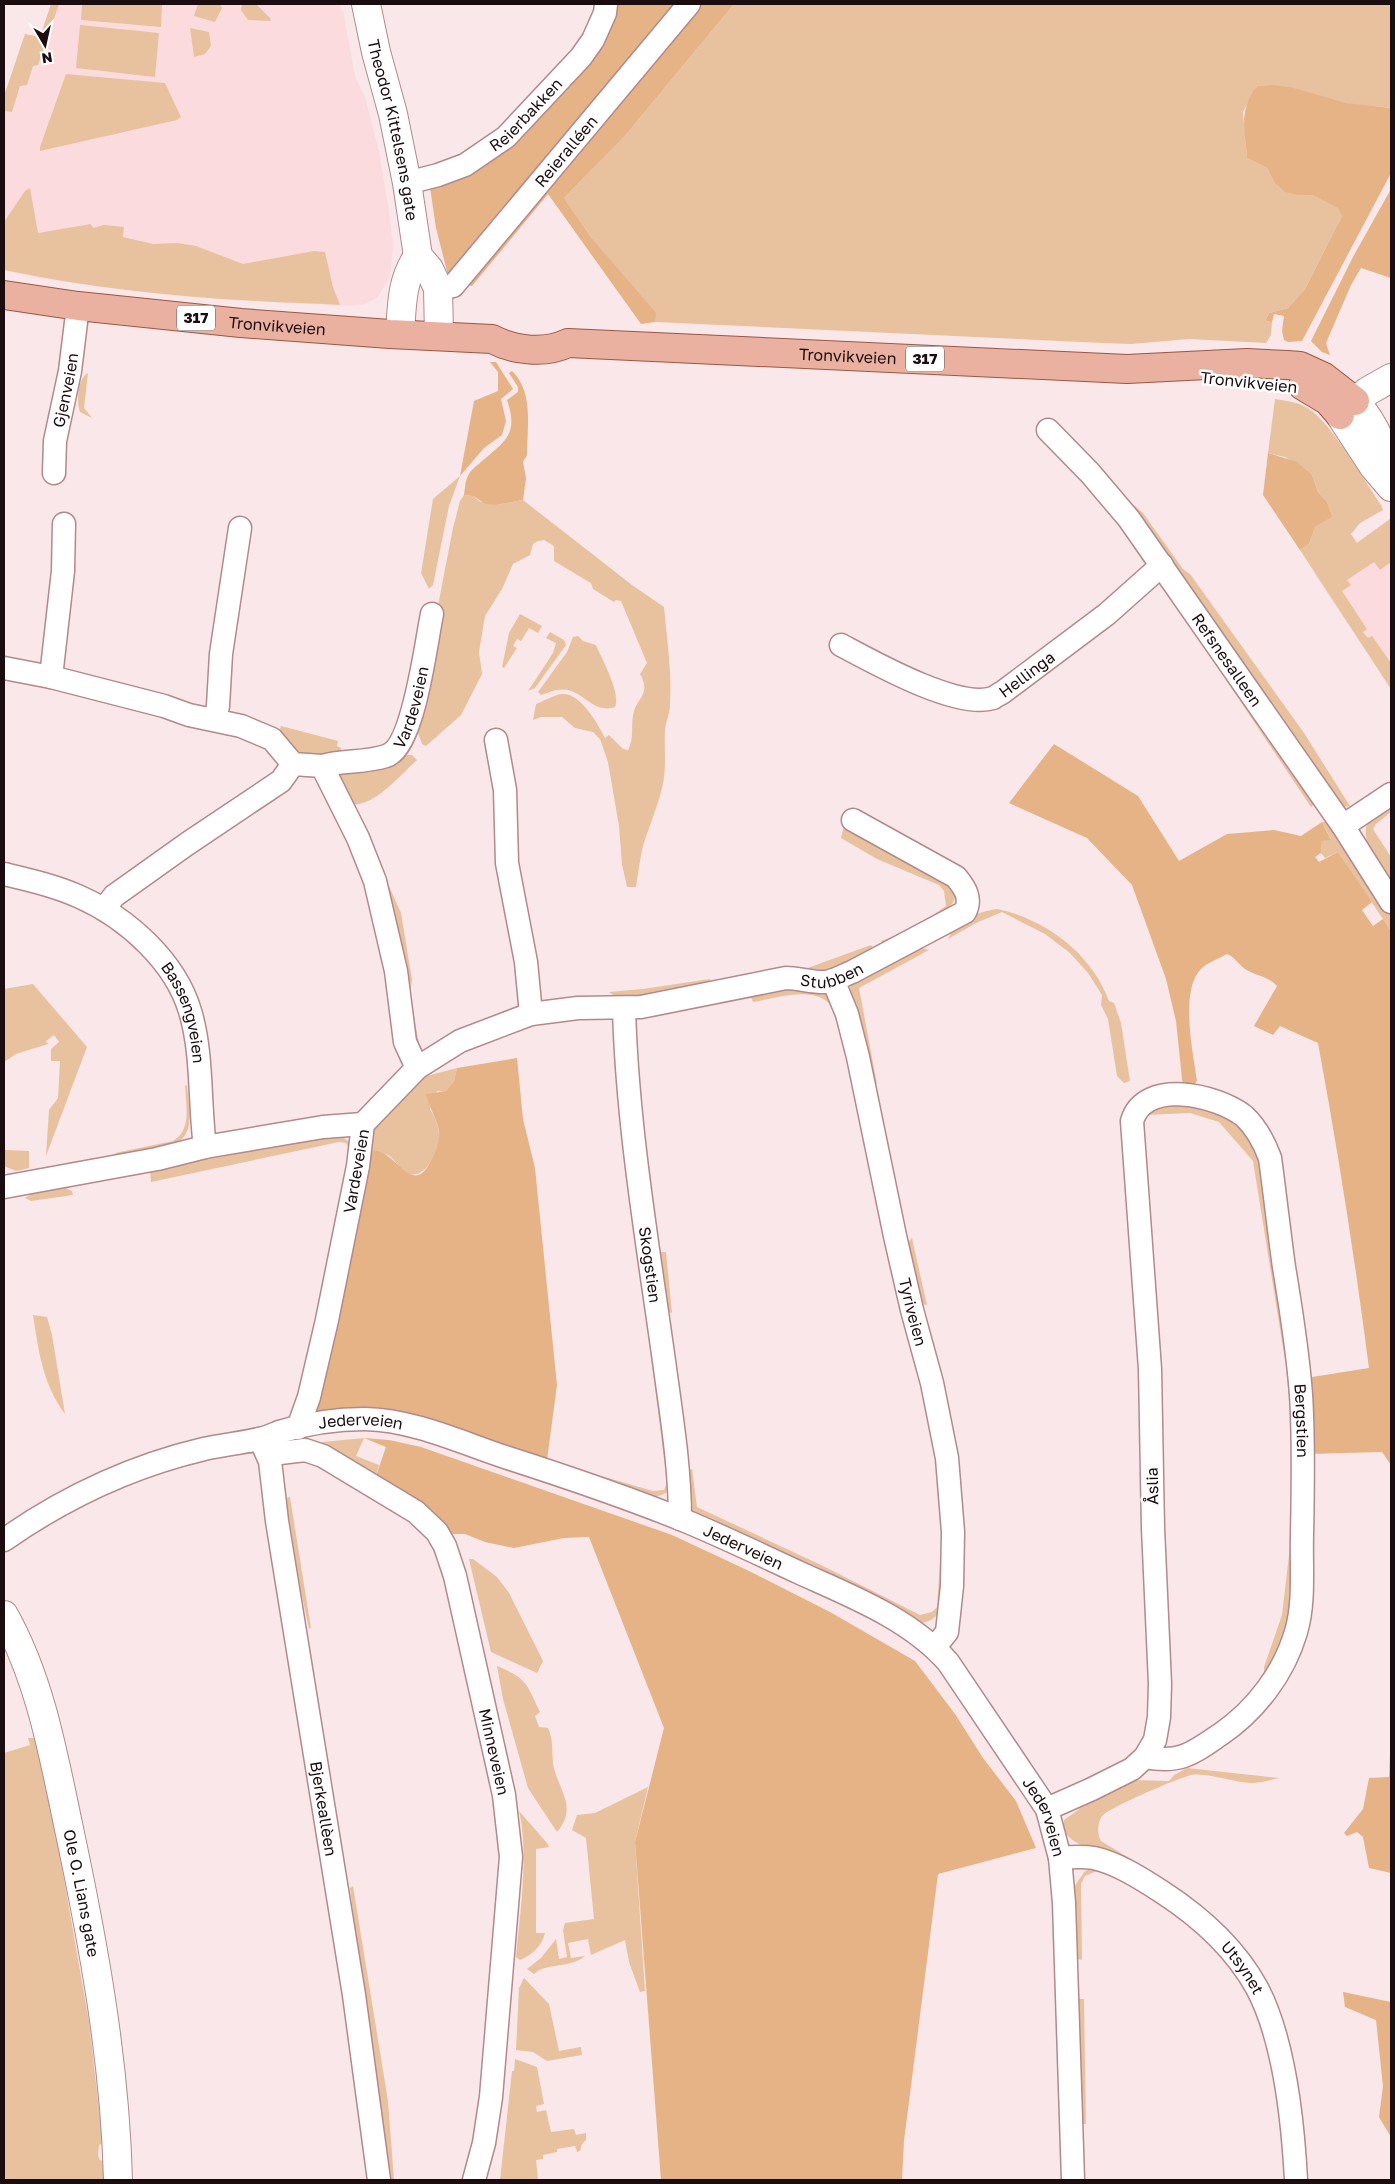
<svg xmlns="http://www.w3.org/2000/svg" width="1395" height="2184" font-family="'Golos Text',sans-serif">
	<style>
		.built { fill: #fbdbde }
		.green { fill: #e8c29f }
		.forest { fill: #e5b385 }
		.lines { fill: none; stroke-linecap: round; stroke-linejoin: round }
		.minor-casing { stroke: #b2898d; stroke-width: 25 }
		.tertiary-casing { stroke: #b2898d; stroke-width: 30 }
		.primary-casing { stroke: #9a5644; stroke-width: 30 }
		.minor { stroke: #fff; stroke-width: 22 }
		.tertiary { stroke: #fff; stroke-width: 28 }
		.primary { stroke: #ebb1a0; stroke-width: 28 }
		.labels { text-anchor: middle; stroke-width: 5; stroke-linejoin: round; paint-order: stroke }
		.shield { fill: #fff; stroke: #5f5657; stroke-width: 1 }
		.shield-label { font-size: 15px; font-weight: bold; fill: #1b0d0f }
		.street-label { font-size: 16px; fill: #1b0d0f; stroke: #fff }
	</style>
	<rect width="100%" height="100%" fill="#f9e7e9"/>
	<path class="built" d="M51,4h289l1,7h2l12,65 10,21 14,54 10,61 4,33 -2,24 -3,11 -11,18 -12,6 -13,2 -97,-5 -116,-10 -94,-12 -41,-9v-174l21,-62 15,3z
		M1390,519l1,2v168l-74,-111 -3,-6z"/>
	<path class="green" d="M51,4h8l-21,61 -5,1 -6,19 -7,1 -8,26 -8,-1v-15l21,-62 15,3z
		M82,4h80l-1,23 -80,-7z
		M198,4h22l2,4 -7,14 -21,-6z
		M242,4h14l14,14 1,3 -23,-1 -7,-10z
		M734,4h657v104c-15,-2 -31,-2 -46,-5 -31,-7 -55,-19 -88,-17l-14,26 4,46 20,10 7,14 24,13h14l27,13 3,8 -37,73 -17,19 -19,5 -4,8 7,1 -1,13 -5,8 -77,-4 -58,5 -28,-1 -448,-21v-9l-64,-76 -27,-39 60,-61z
		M80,25l79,8 -4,44 -79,-9z
		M190,28l19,4 2,14 -6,8 -11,3z
		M66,74l99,9 16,34 -4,3 -137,31v-4z
		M30,188l8,45 53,-9 2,4 11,-3 20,2 -1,10 30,7 24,-1 19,3 47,18 71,-13 11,1 8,35 7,18c-28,-2 -55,-2 -83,-4 -85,-4 -171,-14 -253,-31v-48l21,-31z
		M88,373l-4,35 8,10 -12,-6c-4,-9 -2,-35 8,-39z
		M1275,399c12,2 24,3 34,10 23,15 55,71 72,96l2,5 -23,13 -9,11 6,9 33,-24 1,2v41l-11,8 -6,-8 -27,18 4,5 -9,6 25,38 -4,3 5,6 4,-2 19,27v26l-91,-139 9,-6 6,-17 16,-10 -4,-15 -9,-10 -6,-17 -27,-18 -17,-4z
		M460,476l-11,30 -16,79 -4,4 -8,-16 12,-74z
		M464,495l9,1 6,5 17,4 27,-5 109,85 32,22c3,33 8,65 6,98 0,9 -5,18 -5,26 -1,19 2,38 -3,57 -5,20 -13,39 -19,58 -3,13 -5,28 -7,41h-9l-5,-23 -3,-38 -11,-64 -8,-23 -7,-7 -18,-4 -13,-11h-21l-8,3 3,-16c8,-3 18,-9 26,-10 18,-2 36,30 43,44l4,-3 14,14 5,1c7,-13 2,-26 6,-39 2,-8 9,-13 10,-21 1,-6 -1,-11 -4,-16l7,-11 -26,-62 -5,-1 -2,2 -21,-13 -2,-6 -37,-22v-15l-10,-6 -6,1 -5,3 -3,11 -17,9 -11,25 -17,27 -6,36 3,22 -21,41 -35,31 -4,-2 -7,-19 38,-197 7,-27z
		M1135,506l8,7 40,56 7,5 114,159 46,73 -6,1 -5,-2 -207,-297z
		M520,614l22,12 -4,7 -9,-5 -8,13 -4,-2 -4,7 4,2 -13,20 -2,-1 7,-34z
		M1196,631l119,172 -4,4 -117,-175z
		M550,632l14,8 2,5 -31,43 -7,3 25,-38 3,-10 -10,-5z
		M578,636l5,5 13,4c6,15 25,47 19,62 -20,7 -30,-13 -47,-17 -10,-2 -18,2 -27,5l-3,-3 29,-40 6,-15z
		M281,726l57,15 -1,5 4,2v5l-39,5 -23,-26z
		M406,755h6l5,5c-17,15 -44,49 -68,44l-14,-24 4,-9 39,-8z
		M1391,805v7l-15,12 -3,5 18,28v30c-8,-14 -31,-45 -24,-62 3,-9 17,-15 24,-20z
		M1329,821l62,93v17l-53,-79 -13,6 -4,-5 1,-12 9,-2 -9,-17z
		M844,825l58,29 48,26c27,28 -46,57 -65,65l-4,-4 32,-12 33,-23 -2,-15 -5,-6 -62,-26 -36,-21z
		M388,884l13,29 11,67 -2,13 9,51 -8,-7 -24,-136z
		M997,909c49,10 95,45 112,92l5,2 7,20 9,58 -6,2 -7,-7 -9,-57 -7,-14 1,-10 -14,-22 -18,-20 -25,-19 -43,-22 -26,11 -28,16c8,-18 31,-28 49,-30z
		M871,945l2,3 -43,26 -28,-4z
		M922,948l7,2 -70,38 18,96 -5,-2 -23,-91 4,-11 57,-30z
		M710,979v6l-81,14 -13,-2 -7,-5 34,-3z
		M33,984l54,63 -41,109 3,-46 9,-12 2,-37h-9v-12l8,-7 -5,-7 -8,6 2,3 -32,10 -12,8v-73z
		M755,988l67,2 7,6 11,16 18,86 -25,-90c-16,-24 -55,-10 -80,-6l-3,-7z
		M457,1068l-3,13 -8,10h-9l-7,18c8,13 12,26 7,41 -6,15 -19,34 -36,19 -4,-4 -8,-12 -13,-14 -6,-2 -14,-2 -20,-3l3,-15 4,-10 48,-50z
		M187,1085c1,13 4,27 2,39 -4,31 -50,28 -72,31l-2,-2 58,-12c19,-11 13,-36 12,-55z
		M1171,1101l64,14 25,33 27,170 6,121 -7,-73 -33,-205 -34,-39 -29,-9 -46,2z
		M339,1135l11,7 2,12 -6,-11 -7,-1 -188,40 -1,-12z
		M4,1150l25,1v17l-13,3 -12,-5z
		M62,1186l10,5 1,4 -42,6 -6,-3 11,-7z
		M912,1238l1,5 14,62 -6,-1 -14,-61z
		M659,1244l2,8h5l6,61 -8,-3 -9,-63z
		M33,1315l14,2 5,18 13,79c-23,-32 -26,-62 -32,-99z
		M646,1317h5l19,173c-18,16 -47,-1 -66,-8l-3,-6 52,15 11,-1 3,-8z
		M364,1438l-8,18 23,9 -4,14 -58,-35 6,-2z
		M692,1469l5,38 124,58 99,50 12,-3 5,-5 3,-43 4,2c-1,21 5,55 -24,57l-226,-110 -4,-3 -3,-39z
		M290,1497l21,131 -2,1 -9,-42 -14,-89z
		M1291,1538v89l-27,54v-14l18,-52z
		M469,1559h4l24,18 12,16 34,68 -6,12 -46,-21z
		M497,1666c31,13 29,17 43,46l-5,4 4,11 9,1c5,11 4,22 5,35 4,26 26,43 4,69l-29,-44 -25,-89z
		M28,1738h6l4,5 23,102 -1,11 29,166 14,122 -4,1 -1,11 2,4 3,1v19h-99v-427l26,-8z
		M1187,1768l92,10c-9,2 -18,5 -27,5 -16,0 -47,-11 -61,-8 -15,4 -78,31 -88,40 -6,6 -6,20 -2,26l82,50 -5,1c-23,-13 -46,-27 -69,-37 -13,-5 -30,-8 -40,-18 -5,-5 -6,-10 -5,-17l32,-23 37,-17 36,1 5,-6z
		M648,1787l-13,55 10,149 -5,1 -11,-30 -4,-22 -34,15 -3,-16 -20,4 3,15 14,-2c-15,13 -39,6 -51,18l-7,-5 14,-11 15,-19 3,20 8,-2 -4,-27 2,-7 29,-4 -8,-81 -14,-8 5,-15 18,-2z
		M519,1811l28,32 2,4 -13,2v84h9c-3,13 -13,22 -25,27l-4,-3c4,-43 13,-105 3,-146z
		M1095,1868l4,2 -14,6 -4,8 1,76 -5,-1 -3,-72 11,-16z
		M353,1886l35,215 6,79h-5l-7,-70 -16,-94 -16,-128z
		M524,1978l25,26 10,47 22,-4 1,8 -35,6 -14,-9 -17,-2 3,-62z
		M1078,1999h6l2,125h-4z
		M515,2059l22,8 7,37 -8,2 1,6 9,-2 5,22 23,-3 2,6 10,-2v7l-4,4 -2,7 -3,1 -2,-6 -18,3v3l-14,3v4l-7,1 2,18 -2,2h-36l12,-109h2z"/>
	<path class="forest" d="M616,4h69l-234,272 -3,-1 -12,-47 -6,-41 47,-18 31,-19 34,-36z
		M698,4h36l-110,133 -60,61 27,39 65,76 -1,9 -14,2 -93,-130 -76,92 -8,-2z
		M1273,85l17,2 56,16 45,5v65l-89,168 -14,1 -4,-2 -2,-9 2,-15 -10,-2 -2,8 -7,-1 4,-8 19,-5 17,-19 37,-73 -4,-8 -26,-13h-14l-13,-3 -11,-10 -7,-14 -20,-10c-2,-30 -9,-46 10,-72z
		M1391,189v89l-30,-10 -10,17 -25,58 4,12 -8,-3 -11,-11 42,-84z
		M490,362h6l17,27 -12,10 5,22 -4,14 -18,13 -24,28 14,-75 24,-10v-19z
		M512,371c22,21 15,57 15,84l-4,7 3,16 -3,22 -27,5 -10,-1 -13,-8 -9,-1c1,-6 1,-14 4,-19 2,-6 9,-10 13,-14 24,-21 38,-27 26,-62l11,-8v-5l-9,-14z
		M1268,453l29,9 15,13 6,17 9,10 5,15 -17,10 -6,17 -9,6 -37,-55z
		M1054,744l84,52 41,65 48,-27 47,-4 27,6 21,-14 9,18 -9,1 -1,12 -6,4 4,5 19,-10 34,50 -10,8 11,16 10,-7 8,12v534l-9,-13 -74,2 -2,-76 63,-10c-14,-109 -31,-217 -51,-325l-38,-17 -7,9 -19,-9 23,-40c-9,-10 -21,-10 -32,-17 -7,-5 -9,-11 -18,-15 -9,5 -21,9 -27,16 -20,22 -7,83 -3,111l-7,9 -7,-2 -7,-67 -10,-42 -34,-94 -45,-47 -78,-35z
		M517,1058l6,61 12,49 22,217 -10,75 -227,-48 -5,-3 53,-257c26,-10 42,50 63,9 5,-9 9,-20 8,-30 -2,-12 -10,-24 -13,-37l20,-3 8,-10 3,-13z
		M364,1438l25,2 32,7 251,88 75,35 83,42 85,49 40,53 28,44 33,43 20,47 -98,26 -34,267 -2,39h-241l-26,-338 29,-114 -75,-191 -25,1 -50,10 -29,-6 -20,-8h-18l-72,-55 11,-32z
		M1391,1732v141l-22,-5 -6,-31 -6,-5 -10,4 -3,-3 19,-24 6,-31 20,-1z
		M1343,1992l48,10v135l-12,-20 4,-31 -7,-66 -31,-13z"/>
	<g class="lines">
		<defs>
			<g id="minor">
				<path id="s1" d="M407,183l31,-8 27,-10 41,-28 75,-80 12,-17 12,-27 1,-9"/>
				<path id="s2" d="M438,288l15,-2 236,-282"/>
				<path id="s3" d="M1048,430l42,43 39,46 214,307 48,76"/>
				<path id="s4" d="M54,473l1,-32 15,-70 8,-65"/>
				<path id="s5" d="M841,645c32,17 117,65 152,53 3,-2 7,-4 10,-6l104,-78 55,-49"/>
				<path d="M4,668l47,9 113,29 25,9 52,11 31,13 21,25 29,2 36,72 17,43 21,90 9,71 12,26 -54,56 -5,42 -31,154 -18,77 -11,31"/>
				<path d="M51,677l12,-106 1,-47"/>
				<path d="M215,720l3,-14 3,-52 19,-126"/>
				<path d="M496,740l9,50 2,73 19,99 5,52"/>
				<path id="s6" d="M322,766c21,-6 43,-3 64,-10 28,-8 40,-114 46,-142"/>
				<path d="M1343,826l48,-32"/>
				<path id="s7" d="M4,874c25,6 52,12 76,23 47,21 95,64 110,114 13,43 9,91 15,136"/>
				<path d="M104,909l10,-13 73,-52 94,-63 12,-17"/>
				<path id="s8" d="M833,980l14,34 11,43 37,179 17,74 20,73 15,75 6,74 -1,54 -5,46 -12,15"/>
				<path id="s9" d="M624,1008c3,116 24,238 40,353 7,52 16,105 16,158"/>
				<path id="s10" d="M417,1068l43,-27 71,-27 47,-6 63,-1 145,-29c12,0 29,5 40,4 8,-1 18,-7 26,-10l113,-60c7,-14 0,-24 -9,-35l-103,-57"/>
				<path d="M4,1187l153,-28 48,-12 118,-20 40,-3"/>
				<path id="s11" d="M260,1439l20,14 25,-3 18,6 93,56 21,20 8,14 10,30 49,219 7,62 -20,240 -7,46 -10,37"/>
				<path id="s12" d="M260,1439l10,22 7,60 77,474 25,185"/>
				<path id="s13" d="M4,1540c60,-42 128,-74 200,-91 18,-4 37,-6 55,-10 7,-1 13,-4 20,-7 26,-8 58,-13 86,-13 49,1 97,24 143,39 59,19 118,39 175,62 39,16 78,35 117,53 51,23 110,46 148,89l99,147 13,49 4,45 9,277"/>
				<path id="s14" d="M1047,1809l45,-20 40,-20 13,-12 10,-17 4,-23 1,-33 -7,-156 -3,-159 -18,-248c13,-43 85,-26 112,-5 13,12 20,26 26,42 5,37 9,73 14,109 7,42 14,85 17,128 3,46 2,93 1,140 -1,31 3,67 -6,97 -12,41 -40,78 -75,102 -28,19 -40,30 -76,23"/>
				<path id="s15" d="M1060,1858c11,-1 22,-2 34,0 23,5 48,21 68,34 37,24 73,56 95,96 27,51 36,135 39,192"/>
			</g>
			<g id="tertiary">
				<path id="s16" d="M366,4l10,48 17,62 14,69 11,73 11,13 9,19 1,47"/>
				<path d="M400,334c2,-29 1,-53 18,-78"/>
				<path d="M1391,378l-23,13 -28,24 34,52 17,20"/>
				<path d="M1355,401c21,25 32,49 35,82"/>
				<path id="s17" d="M4,1615c36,64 49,138 64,209 25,117 47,236 50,356"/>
			</g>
			<g id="primary">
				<path id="s18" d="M4,295l74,11 163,17 149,11 102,5c23,12 53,15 76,4l559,26 120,-6 40,2 13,1 24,11 31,24"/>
				<path d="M1303,386l25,15 12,14"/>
			</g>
		</defs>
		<use href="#minor" class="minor-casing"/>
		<use href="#tertiary" class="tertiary-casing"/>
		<use href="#primary" class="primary-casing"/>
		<use href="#minor" class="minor"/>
		<use href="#tertiary" class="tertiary"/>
		<use href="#primary" class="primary"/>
	</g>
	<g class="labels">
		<g class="shield">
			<rect x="177" y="305.5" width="38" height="25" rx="4"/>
			<rect x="906" y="346.5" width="38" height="25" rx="4"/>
		</g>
		<g class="shield-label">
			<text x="196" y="323">317</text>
			<text x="925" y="364">317</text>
		</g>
		<g class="street-label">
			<text dy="6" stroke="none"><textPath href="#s1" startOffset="140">Reierbakken</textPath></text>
			<text dy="6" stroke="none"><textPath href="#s16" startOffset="129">Theodor Kittelsens gate</textPath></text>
			<text dy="6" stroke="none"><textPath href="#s2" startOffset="191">Reieralléen</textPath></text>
			<text dy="6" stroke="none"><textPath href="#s18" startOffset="275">Tronvikveien</textPath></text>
			<text dy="6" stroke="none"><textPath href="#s18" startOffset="849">Tronvikveien</textPath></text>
			<text transform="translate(1249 382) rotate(6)" y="6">Tronvikveien</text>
			<text dy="6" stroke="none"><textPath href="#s4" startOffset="84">Gjenveien</textPath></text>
			<text dy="6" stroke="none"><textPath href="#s3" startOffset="292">Refsnesalleen</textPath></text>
			<text dy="6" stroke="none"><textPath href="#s5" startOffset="205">Hellinga</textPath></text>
			<text dy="6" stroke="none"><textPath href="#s6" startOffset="122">Vardeveien</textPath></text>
			<text dy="6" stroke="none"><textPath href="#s10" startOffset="432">Stubben</textPath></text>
			<text dy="6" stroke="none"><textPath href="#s7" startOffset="242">Bassengveien</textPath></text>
			<text transform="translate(356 1171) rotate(-80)" y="6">Vardeveien</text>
			<text dy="6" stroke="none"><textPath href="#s9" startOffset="258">Skogstien</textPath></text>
			<text dy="6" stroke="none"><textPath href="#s8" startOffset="342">Tyriveien</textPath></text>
			<text dy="6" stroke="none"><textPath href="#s14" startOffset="1194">Bergstien</textPath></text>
			<text dy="6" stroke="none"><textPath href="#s13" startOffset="381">Jederveien</textPath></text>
			<text transform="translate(1152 1486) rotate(-91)" y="6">Åslia</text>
			<text dy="6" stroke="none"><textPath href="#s13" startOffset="786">Jederveien</textPath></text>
			<text dy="6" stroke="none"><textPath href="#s11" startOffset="434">Minneveien</textPath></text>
			<text dy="6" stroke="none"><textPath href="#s12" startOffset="376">Bjerkeallèen</textPath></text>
			<text dy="6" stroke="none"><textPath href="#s13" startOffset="1206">Jederveien</textPath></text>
			<text dy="6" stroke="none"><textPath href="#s17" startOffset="290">Ole O. Lians gate</textPath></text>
			<text dy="6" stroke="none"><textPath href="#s15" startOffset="222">Utsynet</textPath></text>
		</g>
	</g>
	<rect width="1395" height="2184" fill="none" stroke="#1b0d0f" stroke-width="10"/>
	<g transform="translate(45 45) rotate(171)" stroke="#ffffff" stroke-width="4" paint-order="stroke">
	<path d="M0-4L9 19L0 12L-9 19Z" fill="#1b0d0f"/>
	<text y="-8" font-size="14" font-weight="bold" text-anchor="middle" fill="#1b0d0f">N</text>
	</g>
</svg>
